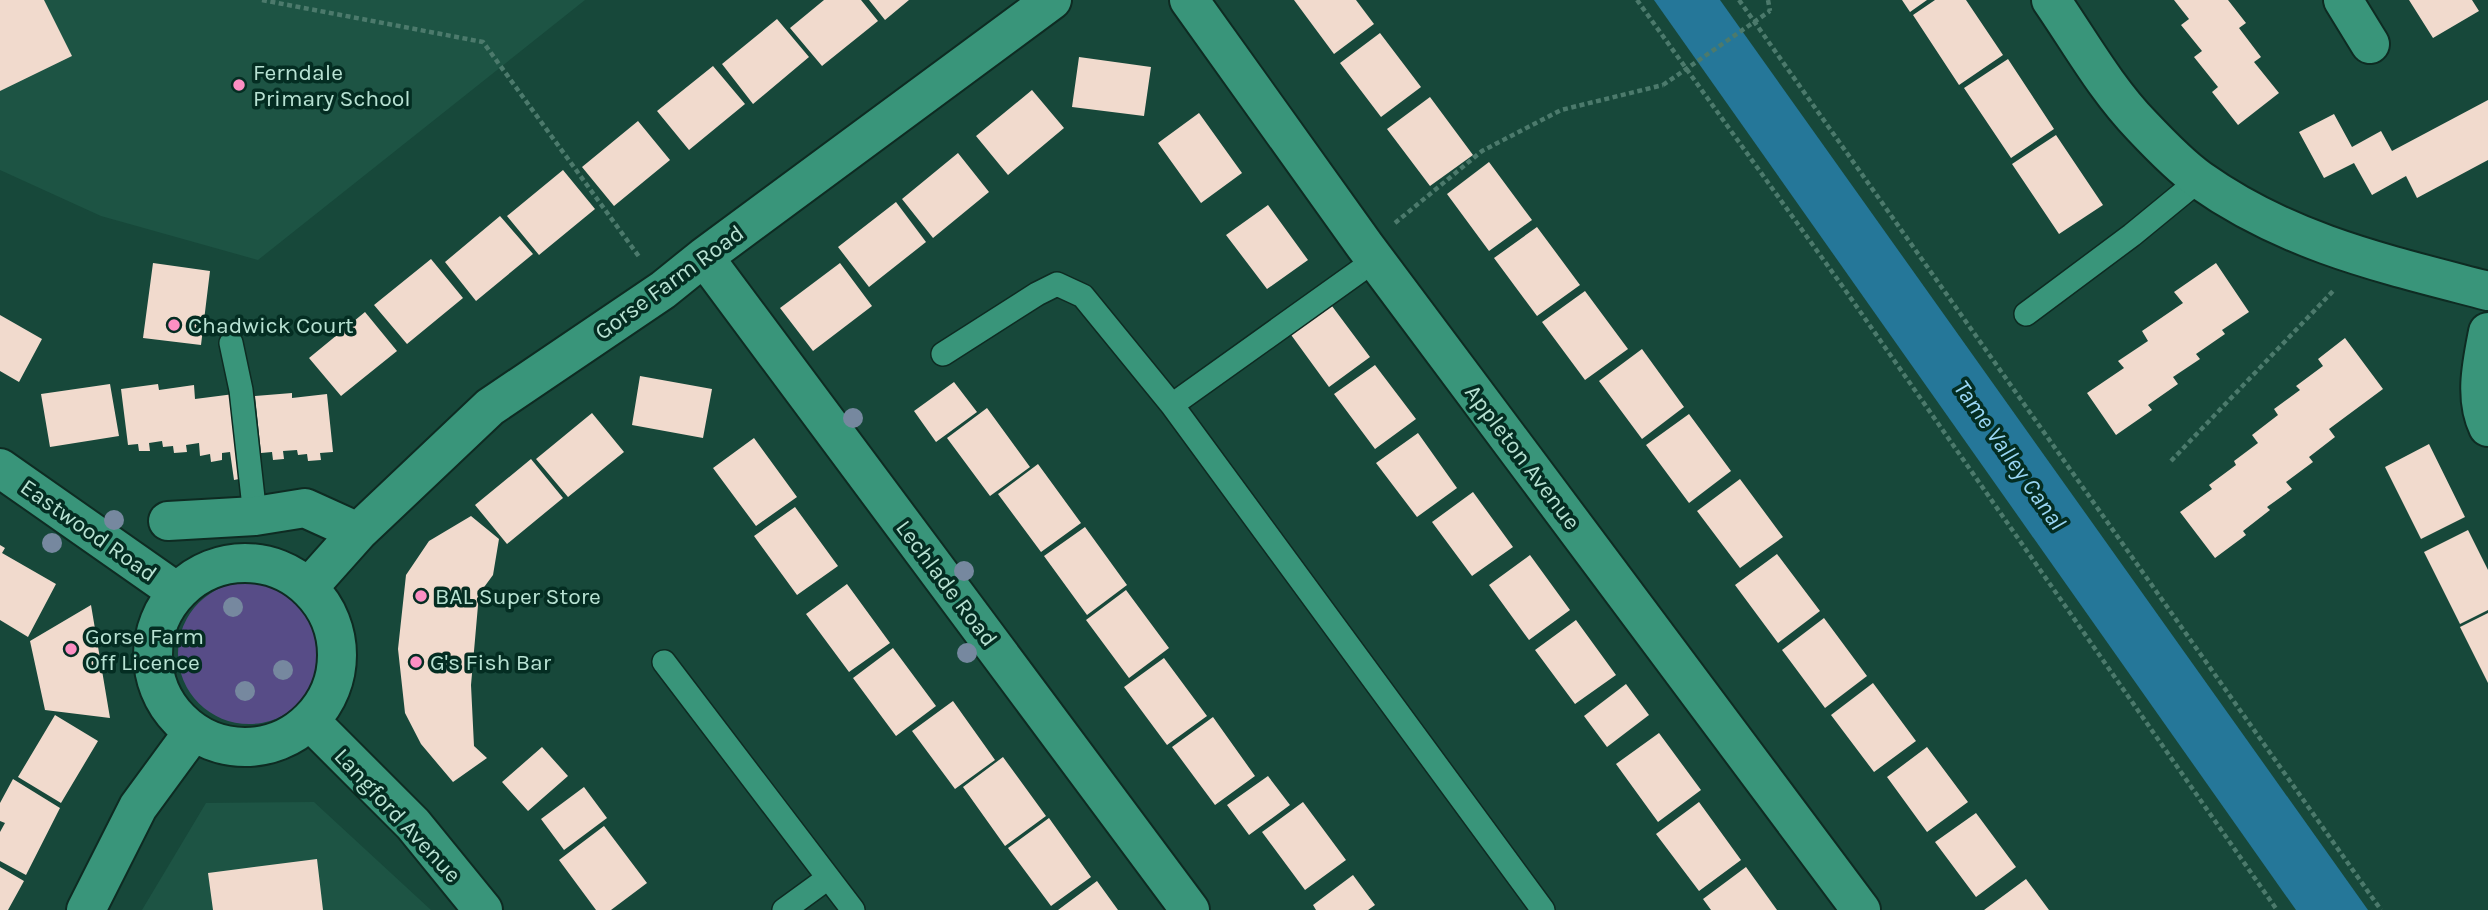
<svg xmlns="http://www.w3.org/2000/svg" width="2488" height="910" font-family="Karla,sans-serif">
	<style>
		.built { fill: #1d5444 }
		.green { fill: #574c87 }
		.water { fill: #257799 }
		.building { fill: #f1dacd }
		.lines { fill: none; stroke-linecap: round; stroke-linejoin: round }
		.lane-casing { stroke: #0e2b22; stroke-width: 26 }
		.street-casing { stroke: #0e2b22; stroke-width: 42 }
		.path { stroke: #4c7a6c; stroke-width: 4.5; stroke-dasharray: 5 3.5; stroke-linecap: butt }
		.lane { stroke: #39957a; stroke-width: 23 }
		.street { stroke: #39957a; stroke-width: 38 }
		.path-bridge { stroke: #4c7a6c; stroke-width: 4.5; stroke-dasharray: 5 3.5; stroke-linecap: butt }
		.tree { fill: #76889f }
		.poi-dot { fill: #fc8fc3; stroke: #042d22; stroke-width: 2.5 }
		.labels { text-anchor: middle; stroke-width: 7; stroke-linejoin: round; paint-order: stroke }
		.poi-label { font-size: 23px; fill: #b8e2d3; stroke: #042d22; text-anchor: start }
		.street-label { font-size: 23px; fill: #b8e2d3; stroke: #042d22 }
		.water-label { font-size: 24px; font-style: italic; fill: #9ad6f4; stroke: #042d22 }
	</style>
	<rect width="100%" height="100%" fill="#17483a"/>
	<path class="built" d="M0,0h585l-327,260 -157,-44 -101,-46z
		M314,802l117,108h-289l64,-107z"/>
	<path class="green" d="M178 653a71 71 0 1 1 142 0a71 71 0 1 1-142 0Z"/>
	<path class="water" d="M1654,0h66l648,910h-72z"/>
	<path class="building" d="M0,0h44l28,56 -72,35z
		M824,0h37l17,21 -56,45 -32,-38z
		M869,0h40l-24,20z
		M1294,0h62l18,24 -40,30z
		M1902,0h25l-17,12z
		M1935,0h31l37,55 -44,30 -46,-70z
		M2174,0h54l18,23 -7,5 22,29 -7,5 25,31 -41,32 -26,-33 6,-5 -24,-30 8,-6 -21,-26 8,-6z
		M2409,0h63l7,11 -46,27z
		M777,19l32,38 -56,47 -31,-40z
		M1380,33l41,54 -40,30 -41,-54z
		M1079,57l72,10 -7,49 -72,-9z
		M2008,59l46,70 -43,29 -47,-70z
		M713,66l32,38 -56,46 -32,-39z
		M1032,90l32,38 -56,47 -32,-39z
		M1430,97l43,58 -43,31 -43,-57z
		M2488,100v60l-71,38 -11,-22 -34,19 -18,-32 -30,15 -25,-46 35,-18 18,33 29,-16 11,20z
		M1199,113l43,60 -41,30 -43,-60z
		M638,121l32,39 -56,46 -32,-39z
		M2056,135l47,70 -44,29 -47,-70z
		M958,153l31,39 -56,46 -31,-39z
		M1489,162l43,58 -43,31 -42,-57z
		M563,170l32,39 -56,46 -32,-39z
		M896,202l30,40 -57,45 -31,-40z
		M1268,205l40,55 -41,29 -41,-54z
		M500,216l33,38 -57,47 -31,-39z
		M1537,227l43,58 -43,31 -43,-58z
		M431,259l32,39 -56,46 -33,-39z
		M153,263l57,8 -9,74 -58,-7z
		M840,263l32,43 -59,45 -33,-43z
		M2216,263l33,49 -27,18 3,4 -29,20 4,5 -27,18 5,7 -30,21 4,5 -36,25 -29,-42 37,-25 -6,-7 30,-20 -6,-10 41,-28 -9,-11z
		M1585,291l43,58 -43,31 -43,-58z
		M1329,302l41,55 -41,30 -40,-55z
		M365,312l32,39 -56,45 -32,-38z
		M0,315l42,24 -23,43 -19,-11z
		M2345,338l38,51 -54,40 6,8 -26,20 4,5 -27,20 6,7 -25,18 3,3 -27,21 3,4 -31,23 -35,-46 32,-23 -3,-4 27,-20 -2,-4 24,-18 -6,-8 26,-20 -4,-6 26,-19 -4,-4 27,-20 -5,-7z
		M1642,349l42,58 -42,32 -43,-58z
		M1375,365l41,54 -41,30 -41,-55z
		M640,376l72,13 -9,49 -71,-13z
		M954,382l23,30 -41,30 -22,-31z
		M110,384l9,52 -69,11 -9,-53z
		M158,384l1,6 35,-5 1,14 39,-5 10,84 -10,2 -4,-28 -8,1v7l-11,2 -1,-8 -10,2 -1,-13 -13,2 1,7 -13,1 -1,-7 -10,1 -1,-6 -13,2 1,8h-11l-1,-7 -10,1 -7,-56z
		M292,393v5l35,-4 6,58 -13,1 1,7 -13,1 -1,-7 -9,1 -1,-5 -14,1 1,8 -11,1 -1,-8 -11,1 -6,-57z
		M987,408l43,59 -40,29 -43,-58z
		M592,413l32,39 -56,45 -32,-38z
		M1689,414l42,57 -42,32 -43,-58z
		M1418,433l39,55 -40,29 -41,-54z
		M754,438l43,59 -41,29 -43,-58z
		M2429,444l36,73 -44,22 -36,-72z
		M531,459l32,39 -56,46 -32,-39z
		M1038,464l43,59 -40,29 -43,-58z
		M1740,479l43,58 -43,31 -43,-57z
		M1473,492l40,55 -41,29 -40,-54z
		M795,507l43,59 -41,29 -43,-59z
		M471,516l28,23 -6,36 -14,19 -8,91 3,61 13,12 -34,24 -32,-38 -16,-31 -7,-64 8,-74 23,-34z
		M1085,527l42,58 -40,30 -43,-59z
		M2468,530l20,40v40l-28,14 -36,-72z
		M0,545l5,3 -3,5 54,31 -28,53 -28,-17z
		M1777,554l43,57 -42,32 -43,-58z
		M1530,555l40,55 -41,30 -40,-55z
		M847,584l43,59 -41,29 -43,-58z
		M1126,590l43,58 -40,30 -43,-58z
		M91,605l19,113 -65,-8 -15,-69z
		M2488,613v70l-28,-56z
		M1824,618l43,58 -42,32 -43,-58z
		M1576,620l40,55 -41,29 -40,-54z
		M893,648l43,58 -40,30 -43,-58z
		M1164,658l43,58 -40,29 -43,-58z
		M1873,683l43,58 -42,31 -43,-57z
		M1626,684l23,31 -42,32 -23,-31z
		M953,701l42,59 -40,29 -43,-58z
		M55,715l43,26 -37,62 -43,-26z
		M1213,717l42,59 -40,29 -43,-58z
		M1659,733l42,57 -43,32 -42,-58z
		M542,747l26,29 -40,35 -26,-29z
		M1927,747l41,55 -41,30 -40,-55z
		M1003,757l43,59 -41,30 -42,-59z
		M1268,776l22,29 -41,30 -22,-30z
		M13,779l47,29 -34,67 -26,-14v-29l5,-9 -5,-2v-18z
		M584,787l23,31 -43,32 -23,-31z
		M1303,802l43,58 -41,30 -43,-58z
		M1699,802l42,58 -42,31 -43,-57z
		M1976,813l40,54 -40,30 -41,-55z
		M1049,818l42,59 -40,29 -43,-58z
		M604,826l43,57 -36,27h-15l-37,-50z
		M317,859l6,51h-110l-5,-37z
		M0,867l24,14 -16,29h-8z
		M1746,867l31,43h-66l-8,-11z
		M1353,875l22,30 -7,5h-52l-3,-5z
		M2026,879l23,31h-65z
		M1097,881l21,29h-60z"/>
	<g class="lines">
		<defs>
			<path id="lane" d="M1375,260l-203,145 371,505
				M2026,314l106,-79 67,-55
				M231,343l10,47 14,126
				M943,354l94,-60 20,-10 26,12 89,109
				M664,662l189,248
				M784,910l44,-32"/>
			<path id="street" d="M1189,0l176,246 496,664
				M2051,0c29,42 55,89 91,126 17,18 38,40 58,54 89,63 185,84 288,111
				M2343,0l27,44
				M704,257l486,653
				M2488,332c-6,31 -14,66 0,95
				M0,468l177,124
				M168,521l87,-5 50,-8 53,24
				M153 655a92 92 0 1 1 184 0a92 92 0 1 1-184 0Z
				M308,588l50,-56 132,-125 173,-117 41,-33 348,-257
				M310,721l103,103 70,86
				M86,910l52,-103 55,-75"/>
		</defs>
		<use href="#lane" class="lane-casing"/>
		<use href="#street" class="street-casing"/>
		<path class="path" d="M262,0l221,42 157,216
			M1637,0l206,287 434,623
			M1739,0l642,910
			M1768,0l2,11
			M1395,223l87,-72 79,-41 102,-25
			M2171,461l164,-172"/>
		<use href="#lane" class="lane"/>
		<use href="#street" class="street"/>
		<path class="path-bridge" d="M1663,85l107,-74"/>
	</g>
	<g class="tree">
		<circle cx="853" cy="418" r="10"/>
		<circle cx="114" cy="520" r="10"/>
		<circle cx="52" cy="543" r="10"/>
		<circle cx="964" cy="571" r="10"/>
		<circle cx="233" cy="607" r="10"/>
		<circle cx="967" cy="653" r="10"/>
		<circle cx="283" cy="670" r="10"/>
		<circle cx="245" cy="691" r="10"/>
	</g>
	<g class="poi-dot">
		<circle cx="239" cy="85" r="7"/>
		<circle cx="174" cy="325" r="7"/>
		<circle cx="421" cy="596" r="7"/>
		<circle cx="71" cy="649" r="7"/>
		<circle cx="416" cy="662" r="7"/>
	</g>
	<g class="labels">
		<g class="poi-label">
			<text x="253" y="80">Ferndale<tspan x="253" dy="26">Primary School</tspan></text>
			<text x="188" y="333">Chadwick Court</text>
			<text x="435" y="604">BAL Super Store</text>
			<text x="85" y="644">Gorse Farm<tspan x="85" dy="26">Off Licence</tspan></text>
			<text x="430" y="670">G's Fish Bar</text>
		</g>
		<g class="street-label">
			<text transform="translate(669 282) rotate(-36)" y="8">Gorse Farm Road</text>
			<text transform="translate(1523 457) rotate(53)" y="8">Appleton Avenue</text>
			<text transform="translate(89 530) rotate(35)" y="8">Eastwood Road</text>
			<text transform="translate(947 583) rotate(53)" y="8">Lechlade Road</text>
			<text transform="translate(398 815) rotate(47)" y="8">Langford Avenue</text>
		</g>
		<g class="water-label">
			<text transform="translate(2010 455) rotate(55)" y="8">Tame Valley Canal</text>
		</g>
	</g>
</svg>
